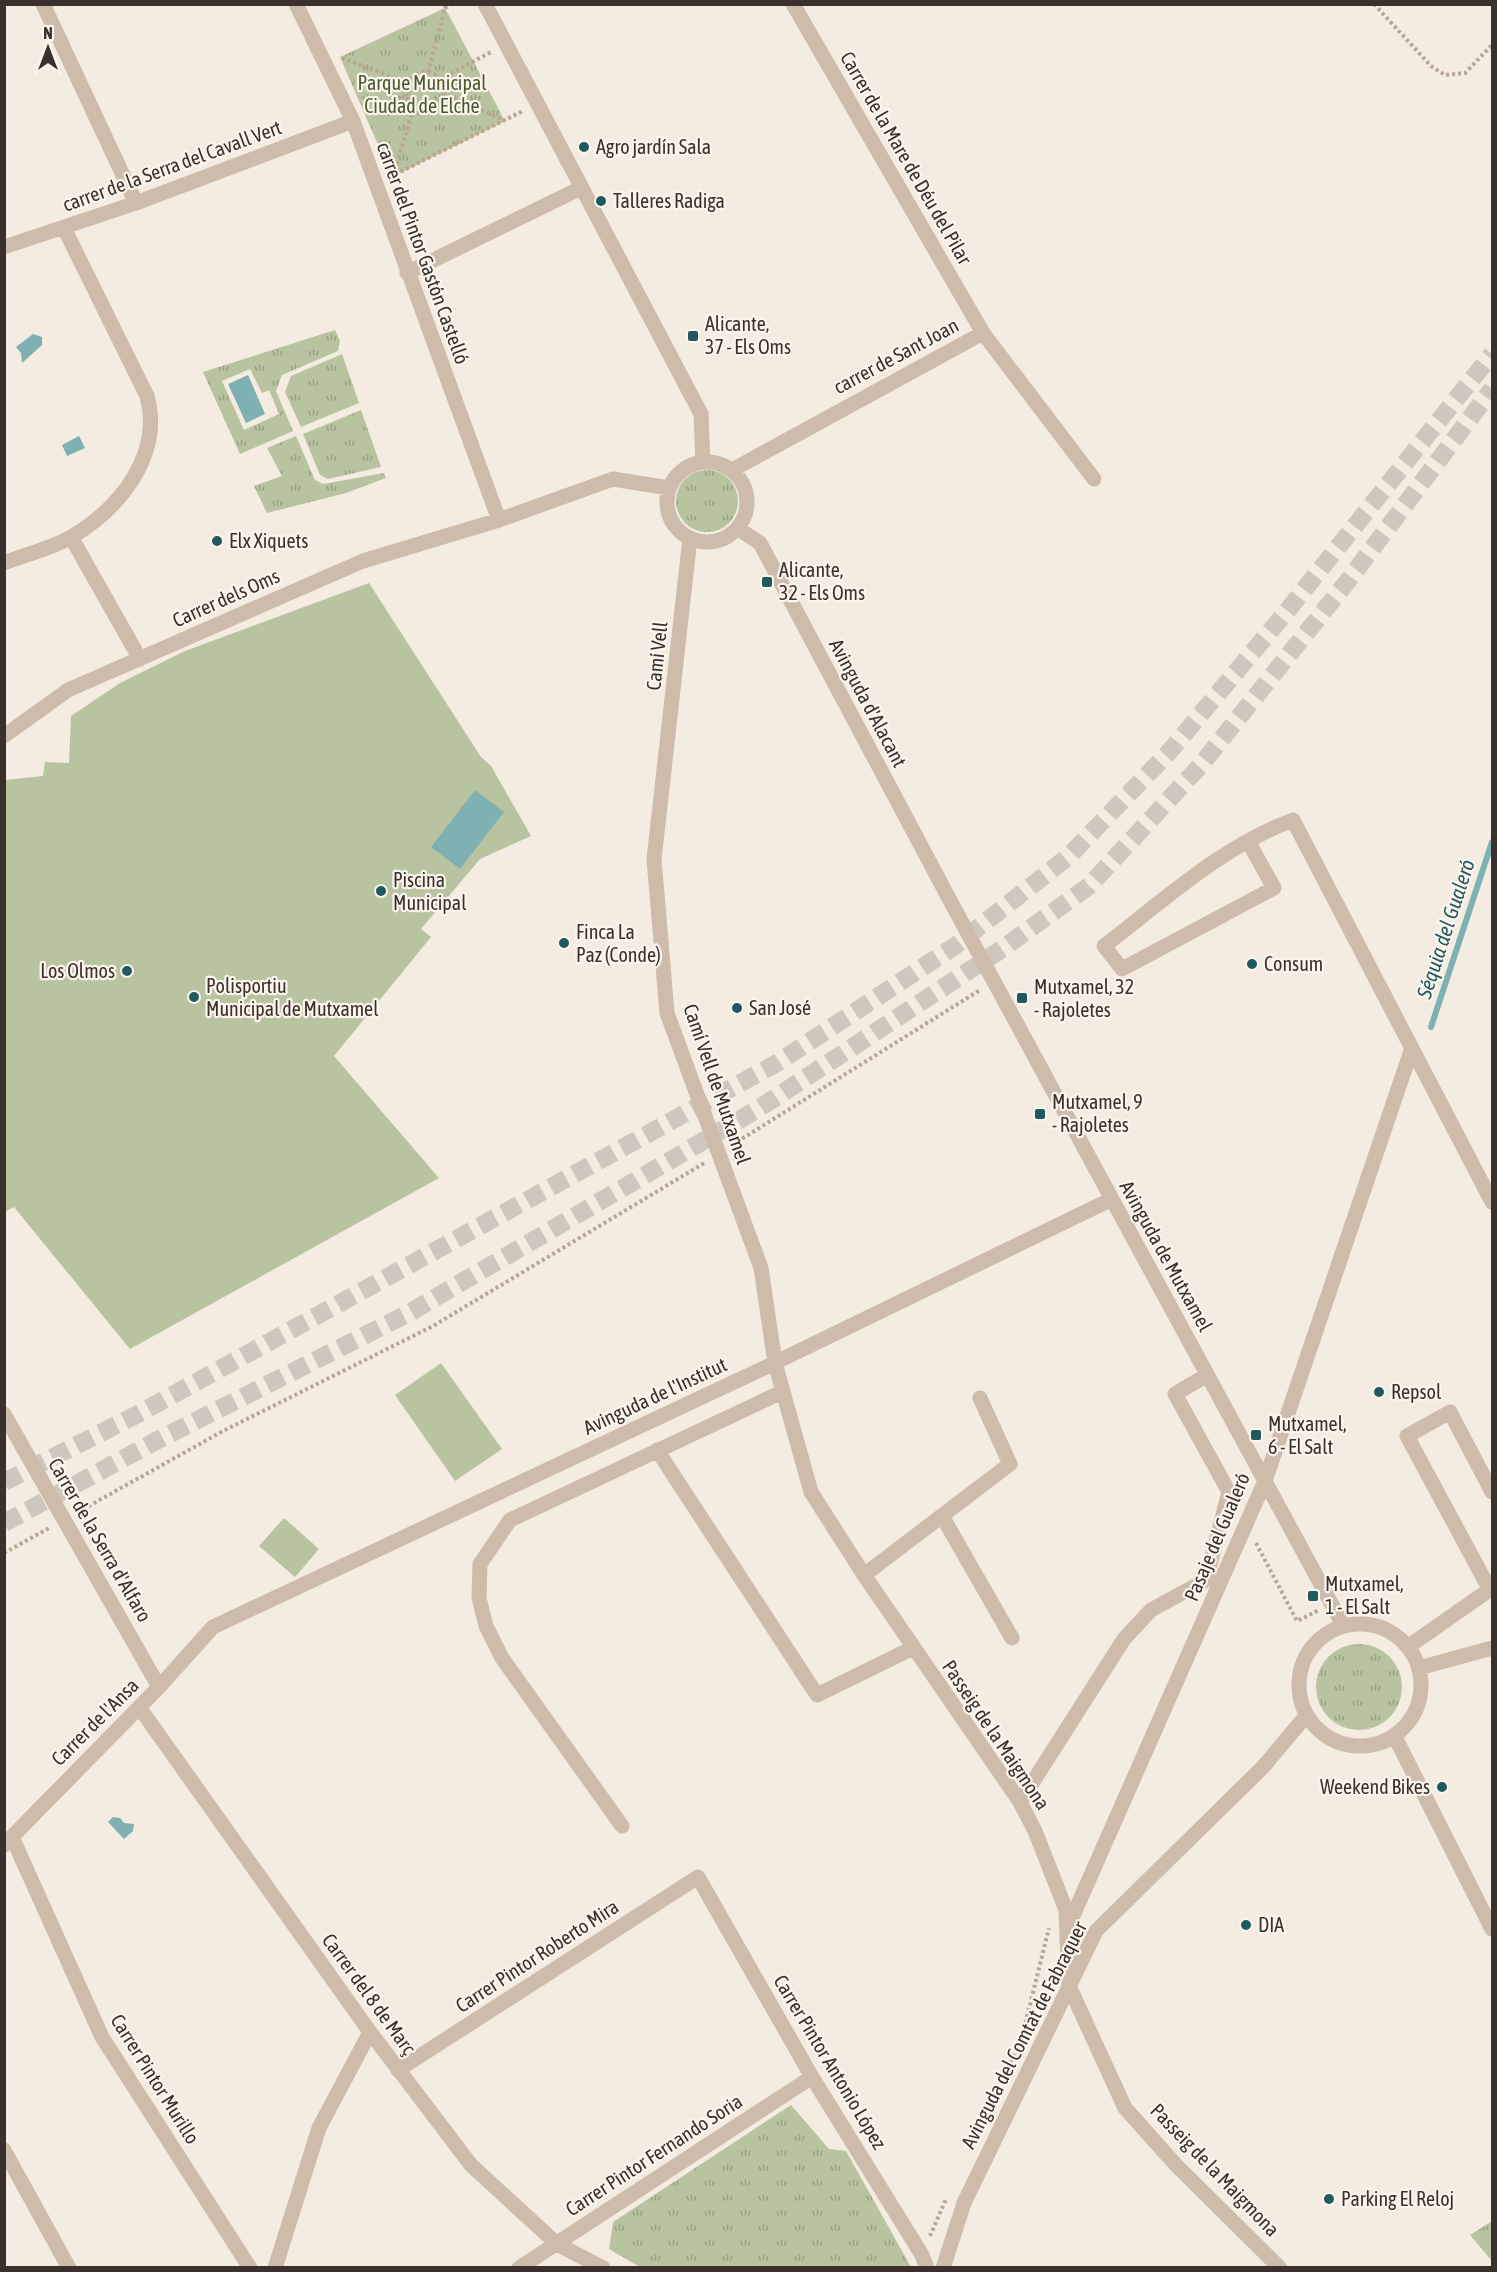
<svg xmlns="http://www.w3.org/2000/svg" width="1497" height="2272" font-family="'Asap Condensed',sans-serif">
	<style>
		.grass { fill: url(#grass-tufts); fill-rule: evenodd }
		.garden { fill: #b8c4a0 }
		.water { fill: #7fb0b2 }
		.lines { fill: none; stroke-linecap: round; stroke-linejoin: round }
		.stream { stroke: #7fb0b2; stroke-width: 6 }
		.highway-tunnel { stroke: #cfc6bd; stroke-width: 18; stroke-dasharray: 18 9; stroke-linecap: butt }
		.path { stroke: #b9a596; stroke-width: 4; stroke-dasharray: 3 3; stroke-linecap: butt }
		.minor { stroke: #cdbbac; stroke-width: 15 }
		.poi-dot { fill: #1f5a5e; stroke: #fbf5ee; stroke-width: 2 }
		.labels { text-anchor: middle; stroke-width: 4.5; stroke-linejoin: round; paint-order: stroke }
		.park-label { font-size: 20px; fill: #4a5a2e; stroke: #fbf5ee }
		.poi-label { font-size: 20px; fill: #3b302b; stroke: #fbf5ee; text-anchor: start }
		.street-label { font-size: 20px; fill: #3b302b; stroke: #fbf5ee }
		.water-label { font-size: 21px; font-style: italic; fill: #1f5a5e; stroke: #fbf5ee }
	</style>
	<defs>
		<pattern id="grass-tufts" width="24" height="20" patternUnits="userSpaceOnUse" patternTransform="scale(1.5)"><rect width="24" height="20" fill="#b8c4a0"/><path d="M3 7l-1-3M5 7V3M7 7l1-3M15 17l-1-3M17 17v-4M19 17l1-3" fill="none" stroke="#97a083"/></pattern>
	</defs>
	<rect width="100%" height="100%" fill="#f4ebe1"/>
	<path class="grass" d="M445,8l60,113 -113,56 -52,-120z
		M335,330l5,11 -2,10 -56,24 -6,16 17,40 -53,23 -37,-82zM250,369l12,24 7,-3 10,24 -35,16 -22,-49z
		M342,354l17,49 -58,24 -16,-35 6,-16z
		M361,410l20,57 -53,12 -8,-4 -17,-41z
		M296,436l19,44 8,4 61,-11 2,5 -40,15 -79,20 -13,-27 28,-10 -15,-28z
		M676 501a31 31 0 1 1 62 0a31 31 0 1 1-62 0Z
		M1316 1687a43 43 0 1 1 86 0a43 43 0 1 1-86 0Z
		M791,2105l38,44 17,2 65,116h-271l-31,-18 4,-27z
		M1492,2221v40l-22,-26z"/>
	<path class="garden" d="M369,583l112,174 10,9 40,70 -51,23 -59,70 10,8 -97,119 105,122 -309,171 -116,-142 -9,5v-432l38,-4 2,-14 24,1 2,-47 49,-33 65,-32z
		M441,1363l61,86 -47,32 -60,-86z
		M284,1518l35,31 -24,28 -36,-31z"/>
	<path class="water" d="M33,334l9,3v8l-20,18 -1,-10 -5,-6z
		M248,375l17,39 -19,9 -18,-39z
		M79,436l6,12 -18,8 -5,-11z
		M475,790l29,22 -44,57 -29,-22z
		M113,1817l7,1 4,5 10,1 -1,7 -9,8 -16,-17z"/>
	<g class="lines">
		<path class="stream" d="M1431,1027l61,-185"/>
		<path class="highway-tunnel" d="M4,1482l134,-68 639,-351 178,-117 114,-90 100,-104 118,-141 205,-257
			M4,1523l154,-83 251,-127 349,-204 244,-160 87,-63 111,-120 147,-184 145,-193"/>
		<path class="path" d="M1374,4l57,62 14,9 20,-2 27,-28
			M342,58l66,25
			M408 90a18 18 0 1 1 36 0a18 18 0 1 1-36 0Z
			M428,72l17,-64 7,-4
			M440,79l53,-28
			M443,93l62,28
			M368,114l40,-19
			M393,175l22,-71
			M390,177l133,-66
			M732,1145l248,-155
			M78,1512l145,-81 210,-105 273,-164
			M1256,1543l41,78 22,-11
			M4,1553l47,-26
			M985,2116l36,-75 28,-113
			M930,2236l16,-37"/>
		<path class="minor" d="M43,4l93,199
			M296,4l57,117 146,399
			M485,4l216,410 2,48
			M793,4l190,329
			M4,247l132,-44 217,-82
			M407,273l174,-85
			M667 502a40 40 0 1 1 80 0a40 40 0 1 1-80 0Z
			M732,470l251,-137 111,146
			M737,528l23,15 193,363 390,719
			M71,537l69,122
			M690,538l-36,321 13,154 94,255 14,95 36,129 53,83 156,227 15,29 31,79 3,76 56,122 51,57 104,103
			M4,563c23,-9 49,-15 69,-27 48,-29 90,-82 74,-140l-83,-168
			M4,736l64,-46 295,-129 136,-41 114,-41 56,9
			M1248,841l26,47 -152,81 -18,-23c59,-45 118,-100 189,-126l199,382
			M4,1414l155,273
			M657,1450l160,245 96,-47
			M942,1516l70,122
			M864,1575l146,-111 -30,-66
			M1490,1590l-83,-154 43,-24 42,80
			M1299 1685a61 61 0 1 1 122 0a61 61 0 1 1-122 0Z
			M1409,1646l83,-58
			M1419,1668l73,-20
			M139,1707l231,325 101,133 86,79 46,24
			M1395,1737l97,192
			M1020,1802l104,-163 27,-29 55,-30 23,-88 -54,-98 32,-19
			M622,1826l-120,-168 -16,-32 -7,-28 1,-34 30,-44 272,-128
			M12,1837l90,200 148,231
			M4,1845l155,-158 54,-60 551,-259 348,-169
			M1068,1927l197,-446 147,-433
			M398,2070l300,-193 114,200 110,178 5,13
			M4,2150l65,118
			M275,2268l44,-140 51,-96
			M519,2268l293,-191
			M943,2268l21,-65 132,-272 167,-164 42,-50"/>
	</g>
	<g class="poi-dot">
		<circle cx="584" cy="147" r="6"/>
		<circle cx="601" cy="201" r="6"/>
		<rect x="687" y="330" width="12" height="12" rx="3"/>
		<circle cx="217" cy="541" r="6"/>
		<rect x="761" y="576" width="12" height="12" rx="3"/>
		<circle cx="381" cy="891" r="6"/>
		<circle cx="564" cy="943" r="6"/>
		<circle cx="1252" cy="964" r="6"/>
		<circle cx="127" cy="971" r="6"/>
		<circle cx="194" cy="997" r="6"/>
		<rect x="1016" y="992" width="12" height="12" rx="3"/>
		<circle cx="737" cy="1008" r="6"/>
		<rect x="1034" y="1108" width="12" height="12" rx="3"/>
		<circle cx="1379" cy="1392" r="6"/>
		<rect x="1250" y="1429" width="12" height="12" rx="3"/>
		<rect x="1307" y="1590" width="12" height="12" rx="3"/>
		<circle cx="1442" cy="1787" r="6"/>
		<circle cx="1246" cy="1925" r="6"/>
		<circle cx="1329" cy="2199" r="6"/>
	</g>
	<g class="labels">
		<g class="park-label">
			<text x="422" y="90">Parque Municipal<tspan x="422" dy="23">Ciudad de Elche</tspan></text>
		</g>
		<g class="poi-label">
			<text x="596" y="154">Agro jardín Sala</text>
			<text x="613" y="208">Talleres Radiga</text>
			<text x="705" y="331">Alicante,<tspan x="705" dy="23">37 - Els Oms</tspan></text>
			<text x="229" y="548">Elx Xiquets</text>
			<text x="779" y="577">Alicante,<tspan x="779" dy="23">32 - Els Oms</tspan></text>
			<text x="393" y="887">Piscina<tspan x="393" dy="23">Municipal</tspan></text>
			<text x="576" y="939">Finca La<tspan x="576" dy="23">Paz (Conde)</tspan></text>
			<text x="1264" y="971">Consum</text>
			<text x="115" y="978" text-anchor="end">Los Olmos</text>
			<text x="206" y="993">Polisportiu<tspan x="206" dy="23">Municipal de Mutxamel</tspan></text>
			<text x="1034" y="994">Mutxamel, 32<tspan x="1034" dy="23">- Rajoletes</tspan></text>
			<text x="749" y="1015">San José</text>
			<text x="1052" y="1109">Mutxamel, 9<tspan x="1052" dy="23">- Rajoletes</tspan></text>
			<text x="1391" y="1399">Repsol</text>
			<text x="1268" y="1431">Mutxamel,<tspan x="1268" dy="23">6 - El Salt</tspan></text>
			<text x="1325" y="1591">Mutxamel,<tspan x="1325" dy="23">1 - El Salt</tspan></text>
			<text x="1430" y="1794" text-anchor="end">Weekend Bikes</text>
			<text x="1258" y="1932">DIA</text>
			<text x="1341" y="2206">Parking El Reloj</text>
		</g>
		<g class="street-label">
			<text transform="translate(906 158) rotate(60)" y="7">Carrer de la Mare de Déu del Pilar</text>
			<text transform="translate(172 166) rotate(-20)" y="7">carrer de la Serra del Cavall Vert</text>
			<text transform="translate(423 253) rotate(70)" y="7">carrer del Pintor Gastón Castelló</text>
			<text transform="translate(896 356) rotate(-28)" y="7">carrer de Sant Joan</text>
			<text transform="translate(226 598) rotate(-24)" y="7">Carrer dels Oms</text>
			<text transform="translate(657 656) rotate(-84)" y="7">Camí Vell</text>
			<text transform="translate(868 703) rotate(62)" y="7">Avinguda d'Alacant</text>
			<text transform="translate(717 1084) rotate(71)" y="7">Camí Vell de Mutxamel</text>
			<text transform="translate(1166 1256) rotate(61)" y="7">Avinguda de Mutxamel</text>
			<text transform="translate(655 1396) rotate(-25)" y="7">Avinguda de l'Institut</text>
			<text transform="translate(1217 1537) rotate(-67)" y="7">Pasaje del Gualeró</text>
			<text transform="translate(100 1540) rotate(60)" y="7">Carrer de la Serra d'Alfaro</text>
			<text transform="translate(95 1722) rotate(-45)" y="7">Carrer de l'Ansa</text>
			<text transform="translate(996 1735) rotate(56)" y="7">Passeig de la Maigmona</text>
			<text transform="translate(537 1956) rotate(-33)" y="7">Carrer Pintor Roberto Mira</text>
			<text transform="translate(369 1994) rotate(54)" y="7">Carrer del 8 de Març</text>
			<text transform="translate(1024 2035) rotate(-63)" y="7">Avinguda del Comtat de Fabraquer</text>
			<text transform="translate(830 2062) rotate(59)" y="7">Carrer Pintor Antonio López</text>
			<text transform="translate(155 2079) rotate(58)" y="7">Carrer Pintor Murillo</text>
			<text transform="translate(654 2155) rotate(-33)" y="7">Carrer Pintor Fernando Soria</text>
			<text transform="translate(1215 2170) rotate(46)" y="7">Passeig de la Maigmona</text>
		</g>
		<g class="water-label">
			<text transform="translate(1446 929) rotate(-72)" y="7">Séquia del Gualeró</text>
		</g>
	</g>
	<rect width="1497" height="2272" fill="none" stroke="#3b302b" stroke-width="12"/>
	<g transform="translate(48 48)" stroke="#fbf5ee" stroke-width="4.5" paint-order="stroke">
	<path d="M0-4.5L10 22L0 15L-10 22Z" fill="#3b302b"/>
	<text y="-9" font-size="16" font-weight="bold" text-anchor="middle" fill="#3b302b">N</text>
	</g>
</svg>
